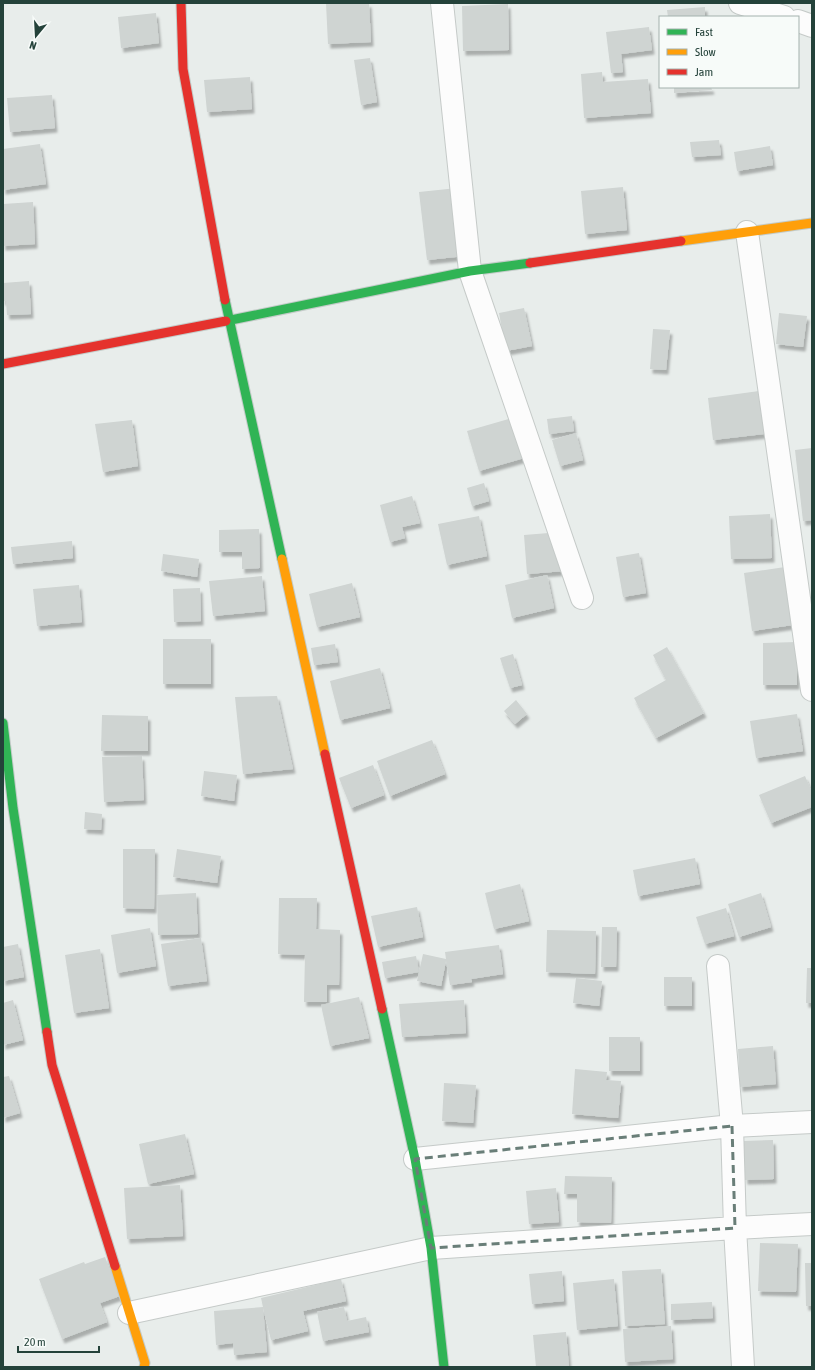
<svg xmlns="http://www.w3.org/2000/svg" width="815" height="1370" font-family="'Asap Condensed',sans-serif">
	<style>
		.building { fill: #cfd4d2; filter: url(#shadow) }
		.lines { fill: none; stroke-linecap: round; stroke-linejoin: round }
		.street-casing { stroke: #c5cac8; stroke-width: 24 }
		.fast-casing { stroke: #c3cbc8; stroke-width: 11 }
		.slow-casing { stroke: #c3cbc8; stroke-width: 11 }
		.jam-casing { stroke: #c3cbc8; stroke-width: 11 }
		.street { stroke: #fcfcfc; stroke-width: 22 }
		.fast { stroke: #30b455; stroke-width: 9 }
		.slow { stroke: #ff9f0a; stroke-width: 9 }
		.jam { stroke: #e5322d; stroke-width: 9 }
		.marked { fill: none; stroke: #697e78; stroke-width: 3; stroke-dasharray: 8 5; stroke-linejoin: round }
	</style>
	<defs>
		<filter id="shadow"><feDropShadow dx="2.5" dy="4.5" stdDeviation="1" flood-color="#0004"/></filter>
	</defs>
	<rect width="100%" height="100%" fill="#e8edeb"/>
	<path class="building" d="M326,3h43l2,39 -43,2z
		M508,4l1,46 -46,1 -1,-45z
		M705,7v10h-37l-1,-7z
		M156,13l3,30 -38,5 -3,-31z
		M649,27l3,23 -31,4 2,18 -12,1 -5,-41z
		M370,58l7,44 -16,3 -7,-45z
		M602,72l1,10 45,-3 3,34 -67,5 -3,-44z
		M250,77l2,32 -45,3 -3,-32z
		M674,87h37l1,3 -38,3z
		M52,95l3,33 -45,4 -3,-34z
		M719,140l2,15 -29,2 -2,-15z
		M40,144l6,40 -43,6v-41z
		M770,146l3,19 -36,6 -3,-19z
		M467,187l8,68 -48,5 -8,-68z
		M623,187l4,43 -42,4 -4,-43z
		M33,202l2,42 -32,2v-42z
		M29,281l2,33 -24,1 -1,-14h-3v-18z
		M524,308l8,38 -26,5 -7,-38z
		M779,313l28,3 -4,31 -27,-3z
		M653,329l17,1 -4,40 -16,-1z
		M759,391l5,43 -51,6 -5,-42z
		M519,416l12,40 -52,15 -12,-40z
		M572,416l2,15 -25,3 -2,-15z
		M132,420l6,46 -35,6 -8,-48z
		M576,433l7,27 -23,6 -8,-26z
		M812,448v72l-9,1 -8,-71z
		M484,483l5,18 -17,5 -5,-18z
		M412,496l8,27 -18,4 3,11 -15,4 -10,-37z
		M770,514l2,44 -41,1 -2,-43z
		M479,516l8,40 -40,9 -9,-41z
		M259,529l1,39 -18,1v-17h-23v-22z
		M561,532l4,39 -38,3 -3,-39z
		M72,541l1,17 -60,6 -2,-17z
		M639,553l7,40 -23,4 -7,-40z
		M163,554l36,5 -2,18 -36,-6z
		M785,567l8,58 -41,6 -8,-58z
		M547,575l7,33 -42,10 -7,-33z
		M262,576l3,35 -52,5 -4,-35z
		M352,583l8,34 -43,10 -8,-33z
		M79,585l3,37 -45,4 -4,-37z
		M200,588l1,33 -27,1 -1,-33z
		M163,639h48v45h-48z
		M797,642v43h-34v-42z
		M335,644l3,18 -24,3 -3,-17z
		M667,647l37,66 -48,25 -22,-40 32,-18 -13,-25z
		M513,654l9,31 -12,3 -10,-30z
		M380,668l10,40 -50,12 -10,-39z
		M277,696l16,73 -50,5 -8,-77z
		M516,700l11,14 -12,10 -11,-13z
		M797,714l6,37 -47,7 -6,-37z
		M102,715l46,1v35h-47z
		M432,740l13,34 -55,22 -13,-35z
		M142,756l2,44 -40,2 -2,-45z
		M373,765l11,30 -33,13 -12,-30z
		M204,771l33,4 -3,26 -33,-5z
		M805,776l7,17v14l-41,16 -12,-28z
		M85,812l17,2 -1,16 -17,-1z
		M123,849h32l-1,60 -31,-1z
		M177,849l44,7 -4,27 -44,-6z
		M695,858l5,26 -62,12 -5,-26z
		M520,884l9,37 -35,8 -9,-36z
		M196,893l2,41 -40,1 -1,-40z
		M761,893l10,34 -32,10 -11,-33z
		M279,898h38l-1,31 24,1 -1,55h-12v17h-23l1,-47 -27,-1z
		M417,907l6,30 -45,10 -7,-31z
		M726,908l8,28 -29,8 -9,-27z
		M602,927h15l-1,40h-15z
		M150,928l6,38 -39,7 -6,-38z
		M547,930l49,1 -1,43 -49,-2z
		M201,938l6,43 -39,5 -7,-42z
		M18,944l6,33 -21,4v-34z
		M499,945l4,29 -32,5 1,3 -22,3 -4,-24 -5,25 -24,-5 6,-27 23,5 -1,-7z
		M100,949l9,59 -35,5 -9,-58z
		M416,956l3,16 -34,6 -3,-16z
		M807,968h5v35h-6z
		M664,977h28v29h-28z
		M576,978l26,3 -3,25 -26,-3z
		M359,997l10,41 -39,8 -9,-41z
		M13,1000l10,40 -20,5v-42z
		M464,1000l2,33 -64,4 -3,-33z
		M609,1037h31v34h-31z
		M773,1046l3,38 -36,3 -2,-38z
		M575,1069l32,3 -1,8 15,1 -3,37 -46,-4z
		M9,1076l11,37 -17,5v-41z
		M444,1083l32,2 -3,38 -31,-2z
		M185,1134l9,40 -46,10 -9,-40z
		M773,1140l1,39 -29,1 -2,-39z
		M565,1176l47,1 -1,46 -34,-1v-28h-13z
		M180,1185l3,51 -56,3 -3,-51z
		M556,1188l3,34 -30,2 -3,-33z
		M760,1243l38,1 -2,48 -38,-1z
		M105,1257l15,39 -20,7 7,19 -45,17 -23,-60 45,-17 1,2z
		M805,1263h7v43h-6z
		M661,1269l4,55 -40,2 -3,-55z
		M562,1271l2,30 -32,3 -3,-30z
		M341,1279l5,22 -43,10 5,20 -37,9 -8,-32 4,44 -33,3 -1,-12 -17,2 -2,-34 49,-4 -2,-9z
		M614,1279l4,47 -41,4 -4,-47z
		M712,1302l1,16 -42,2v-16z
		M344,1307l3,14 19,-4 3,15 -46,9 -6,-29z
		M671,1326l2,33 -48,3 -2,-33z
		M566,1332l3,35h-33l-3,-32z"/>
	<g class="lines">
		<defs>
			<path id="street" d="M442,3l28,268 112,327
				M740,3l44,14
				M798,21l14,5
				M747,232l65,458
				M718,966l14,160 3,102 8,139
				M415,1159l317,-33 80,-4
				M129,1313l302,-65 304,-20 77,-4"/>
			<path id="fast" d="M225,300l57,259
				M226,321l244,-50 60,-8
				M3,723l10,85 34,224
				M382,1009l33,150 16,89 13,119"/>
			<path id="slow" d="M681,241l131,-18
				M282,559l43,195
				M115,1266l30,97 -1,4"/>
			<path id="jam" d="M181,3l2,66 42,231
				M530,263l151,-22
				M3,364l223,-43
				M325,754l57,255
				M47,1032l5,33 63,201"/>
		</defs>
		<use href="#street" class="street-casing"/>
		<use href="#fast" class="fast-casing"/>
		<use href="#slow" class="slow-casing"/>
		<use href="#jam" class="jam-casing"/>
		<use href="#street" class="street"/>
		<use href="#fast" class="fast"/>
		<use href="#slow" class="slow"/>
		<use href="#jam" class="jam"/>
	</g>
	<path class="marked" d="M732,1126l3,102 -304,20 -16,-89z"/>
	<rect width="815" height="1370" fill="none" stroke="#24423a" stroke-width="8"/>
	<rect x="659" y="16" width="140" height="72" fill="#f7fbf9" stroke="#a3b1ad"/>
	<rect x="667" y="29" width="20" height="6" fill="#30b455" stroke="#a3b1ad"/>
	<text x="695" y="36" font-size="12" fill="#24423a">Fast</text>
	<rect x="667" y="49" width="20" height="6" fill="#ff9f0a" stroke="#a3b1ad"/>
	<text x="695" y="56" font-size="12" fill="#24423a">Slow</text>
	<rect x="667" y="69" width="20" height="6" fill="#e5322d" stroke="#a3b1ad"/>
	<text x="695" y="76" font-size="12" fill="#24423a">Jam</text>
	<g transform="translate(36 36) rotate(198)" stroke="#f7fbf9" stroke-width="3" paint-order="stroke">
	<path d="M0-3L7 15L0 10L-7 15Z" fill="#24423a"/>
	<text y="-6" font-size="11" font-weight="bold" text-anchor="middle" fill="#24423a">N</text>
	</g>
	<path d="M18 1346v6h81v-6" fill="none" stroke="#24423a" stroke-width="2"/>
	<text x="24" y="1346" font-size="12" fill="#24423a" stroke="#f7fbf9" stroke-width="3" paint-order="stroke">20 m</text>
</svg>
